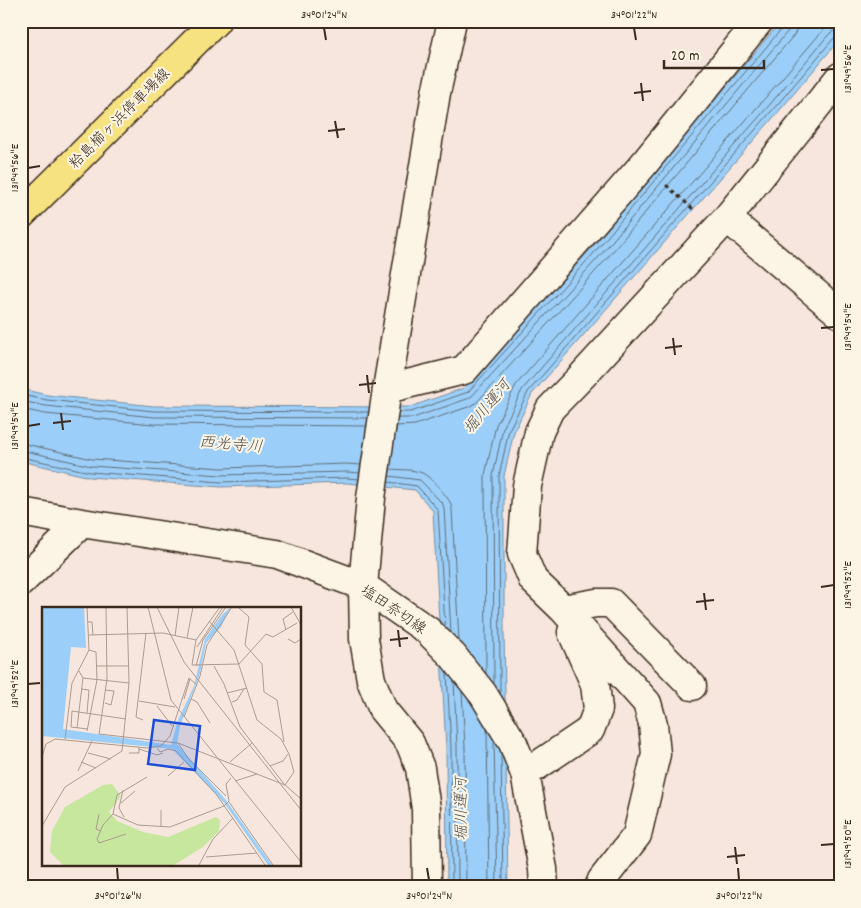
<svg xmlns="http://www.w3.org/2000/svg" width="861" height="908" font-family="Dekko,'Klee One',sans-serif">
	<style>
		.water { fill: #9bcff9; stroke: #758da1 }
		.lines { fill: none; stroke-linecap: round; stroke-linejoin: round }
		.shore { stroke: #616c76; stroke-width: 1 }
		.minor-casing { stroke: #3b2a1e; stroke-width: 31 }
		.major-casing { stroke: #3b2a1e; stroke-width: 31 }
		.path { stroke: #3b2a1e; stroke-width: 3; stroke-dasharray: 4 4; stroke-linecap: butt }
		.minor { stroke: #fcf5e5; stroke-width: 28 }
		.major { stroke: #f7e281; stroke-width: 28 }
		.ticks { fill: none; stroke: #3b2a1e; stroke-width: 2 }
		.labels { text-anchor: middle; stroke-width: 4; stroke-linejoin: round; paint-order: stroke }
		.street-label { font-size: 15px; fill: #3b2a1e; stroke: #fcf5e5 }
		.water-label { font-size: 16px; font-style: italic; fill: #535355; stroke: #fcf5e5 }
		.inset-road { fill: none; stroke: #ab9b91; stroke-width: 1 }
		.view { fill: #1d4ed8; fill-opacity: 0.15; stroke: #1d4ed8; stroke-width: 2.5 }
		.inset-edge { fill: none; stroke: #3b2a1e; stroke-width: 2.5 }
		.neatline { fill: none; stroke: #3b2a1e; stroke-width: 2 }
		.ticks-label { font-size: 12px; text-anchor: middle; fill: #3b2a1e }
	</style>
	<rect width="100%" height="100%" fill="#f6e6dd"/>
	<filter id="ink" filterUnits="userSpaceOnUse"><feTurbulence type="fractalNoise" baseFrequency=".02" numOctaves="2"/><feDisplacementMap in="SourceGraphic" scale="10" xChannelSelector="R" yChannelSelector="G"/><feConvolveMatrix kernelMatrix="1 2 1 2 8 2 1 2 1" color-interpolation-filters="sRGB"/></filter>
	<g filter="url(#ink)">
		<path class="water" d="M781,21h59v18l-60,71 -248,284 -18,38 -10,44v155l4,256h-61l-1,-140 -13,-236 -18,-21 -68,-7 -126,4 -131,-10 -69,-16v-72l26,6 107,11 256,1 54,-19 125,-137z"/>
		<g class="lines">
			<path class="shore" d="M21,395l26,5 107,11 214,1
				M21,401l25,5 108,11 214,1
				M21,409l24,5 108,10 213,2
				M399,412h12l57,-20 125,-138 190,-227 1,-6
				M398,418h15l54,-19 5,-3 126,-138 190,-227 2,-5 1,-5
				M397,426l18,-1 56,-19 6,-4 126,-139 191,-228 3,-6 1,-8
				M21,443l71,16 130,9 124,-4 15,1
				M21,450l70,16 130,9 126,-3 13,1
				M21,457l69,15 131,10 126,-4 12,1
				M390,469c10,1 23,0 32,4 8,3 24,22 28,29 2,3 1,4 2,8l7,131
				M389,476l31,4 22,23 2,5 7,125
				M388,482l29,4 21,24 7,116
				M447,673l4,74 1,140
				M486,673l-1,-198 11,-50 20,-40 250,-288 58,-68 8,-6 8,-1
				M454,681l3,66 1,140
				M494,683l-1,-207 10,-48 19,-38 250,-288 57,-68 4,-3 7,-1
				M462,691l3,56 1,140
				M500,693l-1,-217 10,-46 19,-38 248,-286 58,-68 2,-2h4
				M487,729l2,158
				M494,742l3,145
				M501,753l2,134"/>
			<defs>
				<path id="minor" d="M727,218l113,96
					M387,389l77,-19 179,-205 116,-144
					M21,512l61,11 195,31 86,32 64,44 26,26 30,38 30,49 12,31 18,95 1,18
					M21,582l61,-59
					M563,609l33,-6h15l81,83
					M525,774l65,-44 8,-21 -3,-25 -23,-52
					M427,887l-1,-78 -6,-41 -10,-25 -27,-33 -12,-30 -7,-41 -1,-53 8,-88 16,-109 49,-296 16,-72
					M599,887l3,-7 35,-45 19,-81 -3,-30 -6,-21 -84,-94 -30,-29 -11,-26 5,-68 12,-54 11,-23 32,-33 145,-158 113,-141"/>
				<path id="major" d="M21,215l195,-194"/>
			</defs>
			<use href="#minor" class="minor-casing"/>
			<use href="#major" class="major-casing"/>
			<path class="path" d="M666,185l27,24"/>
			<use href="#minor" class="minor"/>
			<use href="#major" class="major"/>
		</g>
	</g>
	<path class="ticks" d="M324,28l2,12M634,28l2,12M821,70l13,-1M641,83l2,18M634,93l17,-2M335,121l3,17M328,131l17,-2M28,168l12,-2M821,328l13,-1M673,338l2,17M665,348l17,-2M367,375l2,18M359,385l17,-2M61,413l2,17M53,423l18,-2M28,426l12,-2M821,587l13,-2M704,593l2,17M696,602l18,-2M398,630l2,17M390,640l18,-2M28,684l12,-1M821,845l13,-1M735,847l2,17M727,857l18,-2M117,868l1,12M427,868l2,12M738,868l1,12"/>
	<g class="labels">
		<g class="street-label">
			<text transform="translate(119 118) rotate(-45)" y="5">粭島櫛ヶ浜停車場線</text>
			<text transform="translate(394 609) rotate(34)" y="5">塩田奈切線</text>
		</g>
		<g class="water-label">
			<text transform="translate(486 406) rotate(-51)" y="6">堀川運河</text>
			<text transform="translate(231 443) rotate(5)" y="6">西光寺川</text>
			<text transform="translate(460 809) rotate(-91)" y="6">堀川運河</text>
		</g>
	</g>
	<g transform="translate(42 607)">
		<rect width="259" height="259" fill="#f6e6dd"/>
		<path d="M70,177l9,12 -12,16 8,9 26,11 25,5 48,-20 4,3 -1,11 -16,16 -29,18h-111l-13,-13 2,-21 13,-24 38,-22z" fill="#c8e79e"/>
		<path d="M0,0h42l2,41 -15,-1 -8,82 108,16 7,-25 16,-34 11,-47 17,-24 9,-8 -10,20 -15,16 -6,30 -20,53 -3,18 48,55 47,66h-4l-43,-61 -53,-55 -130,-13z" fill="#9bcff9"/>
		<path class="inset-road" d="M64,0l1,72 -8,55 79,9 107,42 9,-13 -5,-18 -8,-15 -24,-19 -23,-70 -25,-29M106,0l23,93 130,162M115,0l27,55 117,148M178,0l-24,33 -4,25 47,-1 27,-30 7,3 24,-14M196,0l11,10 -4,28 17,19 2,28 13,8 7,42M249,0l10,18M46,15h4l1,13M244,23l-3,-11 10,-7M47,28l74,-2 33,7M133,29l4,-29M145,31l6,-31M246,32l7,4 6,-4M155,40l26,-40M55,59h32M154,59l7,-26 23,-33M172,59l10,18 16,43 44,57 17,15M41,71l46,5M39,82l8,1 -2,23M185,86l20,-5M142,92l6,-20M149,92l6,3 13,21M97,94l36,6M190,95l5,-2 7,-11M63,96l6,2 3,-14 -9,-1M115,99l15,20M142,110l16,-41 7,-31 25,-38M101,113l-7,-3 10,-84M35,121l6,-50 -4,-7M46,122l-17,-2 1,-16 54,8M45,124l10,-51 -1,-28 -7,-2M23,132l7,-56 17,-33 -2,-43M136,136l10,15 38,38M115,141l3,4 8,-3 8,2 40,43 49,71M97,142l18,6 6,-2M46,146l23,6M87,146h10v-6M0,150l4,-13 9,-5 92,9 14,-2 9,-10 19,-58 8,7M39,155l15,6M188,155l22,-19M228,159l13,-5 5,-7M36,164l14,-30M126,169l16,-14M193,174l22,-7M81,183l-4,18 5,9M187,195l44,63M79,196l14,-12M119,203v17M57,207l-3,15 5,2M71,207l4,-19 30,-18M0,219l23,-39 57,-36 7,-68 -2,-76M57,236l-2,-4 6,-14 10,-11 25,11 32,2 54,-21 5,-5 -3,-17 5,-6M57,236l27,-9M164,250l51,-4M157,258l14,-26 20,-21"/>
		<path class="view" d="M112,113l46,6 -5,44 -47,-6z"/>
		<rect width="259" height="259" class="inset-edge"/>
	</g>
	<rect width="861" height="908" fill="none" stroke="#fcf5e5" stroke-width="55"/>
	<path d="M664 60v8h100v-8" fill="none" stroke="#3b2a1e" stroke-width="2.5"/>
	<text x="671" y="60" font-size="15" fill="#3b2a1e" stroke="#fcf5e5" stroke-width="4" paint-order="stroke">20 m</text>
	<rect x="28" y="28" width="806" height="852" class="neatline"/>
	<g class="ticks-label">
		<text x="324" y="18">34°01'24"N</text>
		<text x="634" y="18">34°01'22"N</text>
		<text transform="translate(847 69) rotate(-90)" y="4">131°49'56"E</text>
		<text transform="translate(14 168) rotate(-90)" y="4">131°49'56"E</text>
		<text transform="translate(847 327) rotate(-90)" y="4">131°49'54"E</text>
		<text transform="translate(14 426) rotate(-90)" y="4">131°49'54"E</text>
		<text transform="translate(847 585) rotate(-90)" y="4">131°49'52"E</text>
		<text transform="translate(14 684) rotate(-90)" y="4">131°49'52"E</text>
		<text transform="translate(847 844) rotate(-90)" y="4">131°49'50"E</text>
		<text x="118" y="899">34°01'26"N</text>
		<text x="429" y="899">34°01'24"N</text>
		<text x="739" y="899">34°01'22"N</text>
	</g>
</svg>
